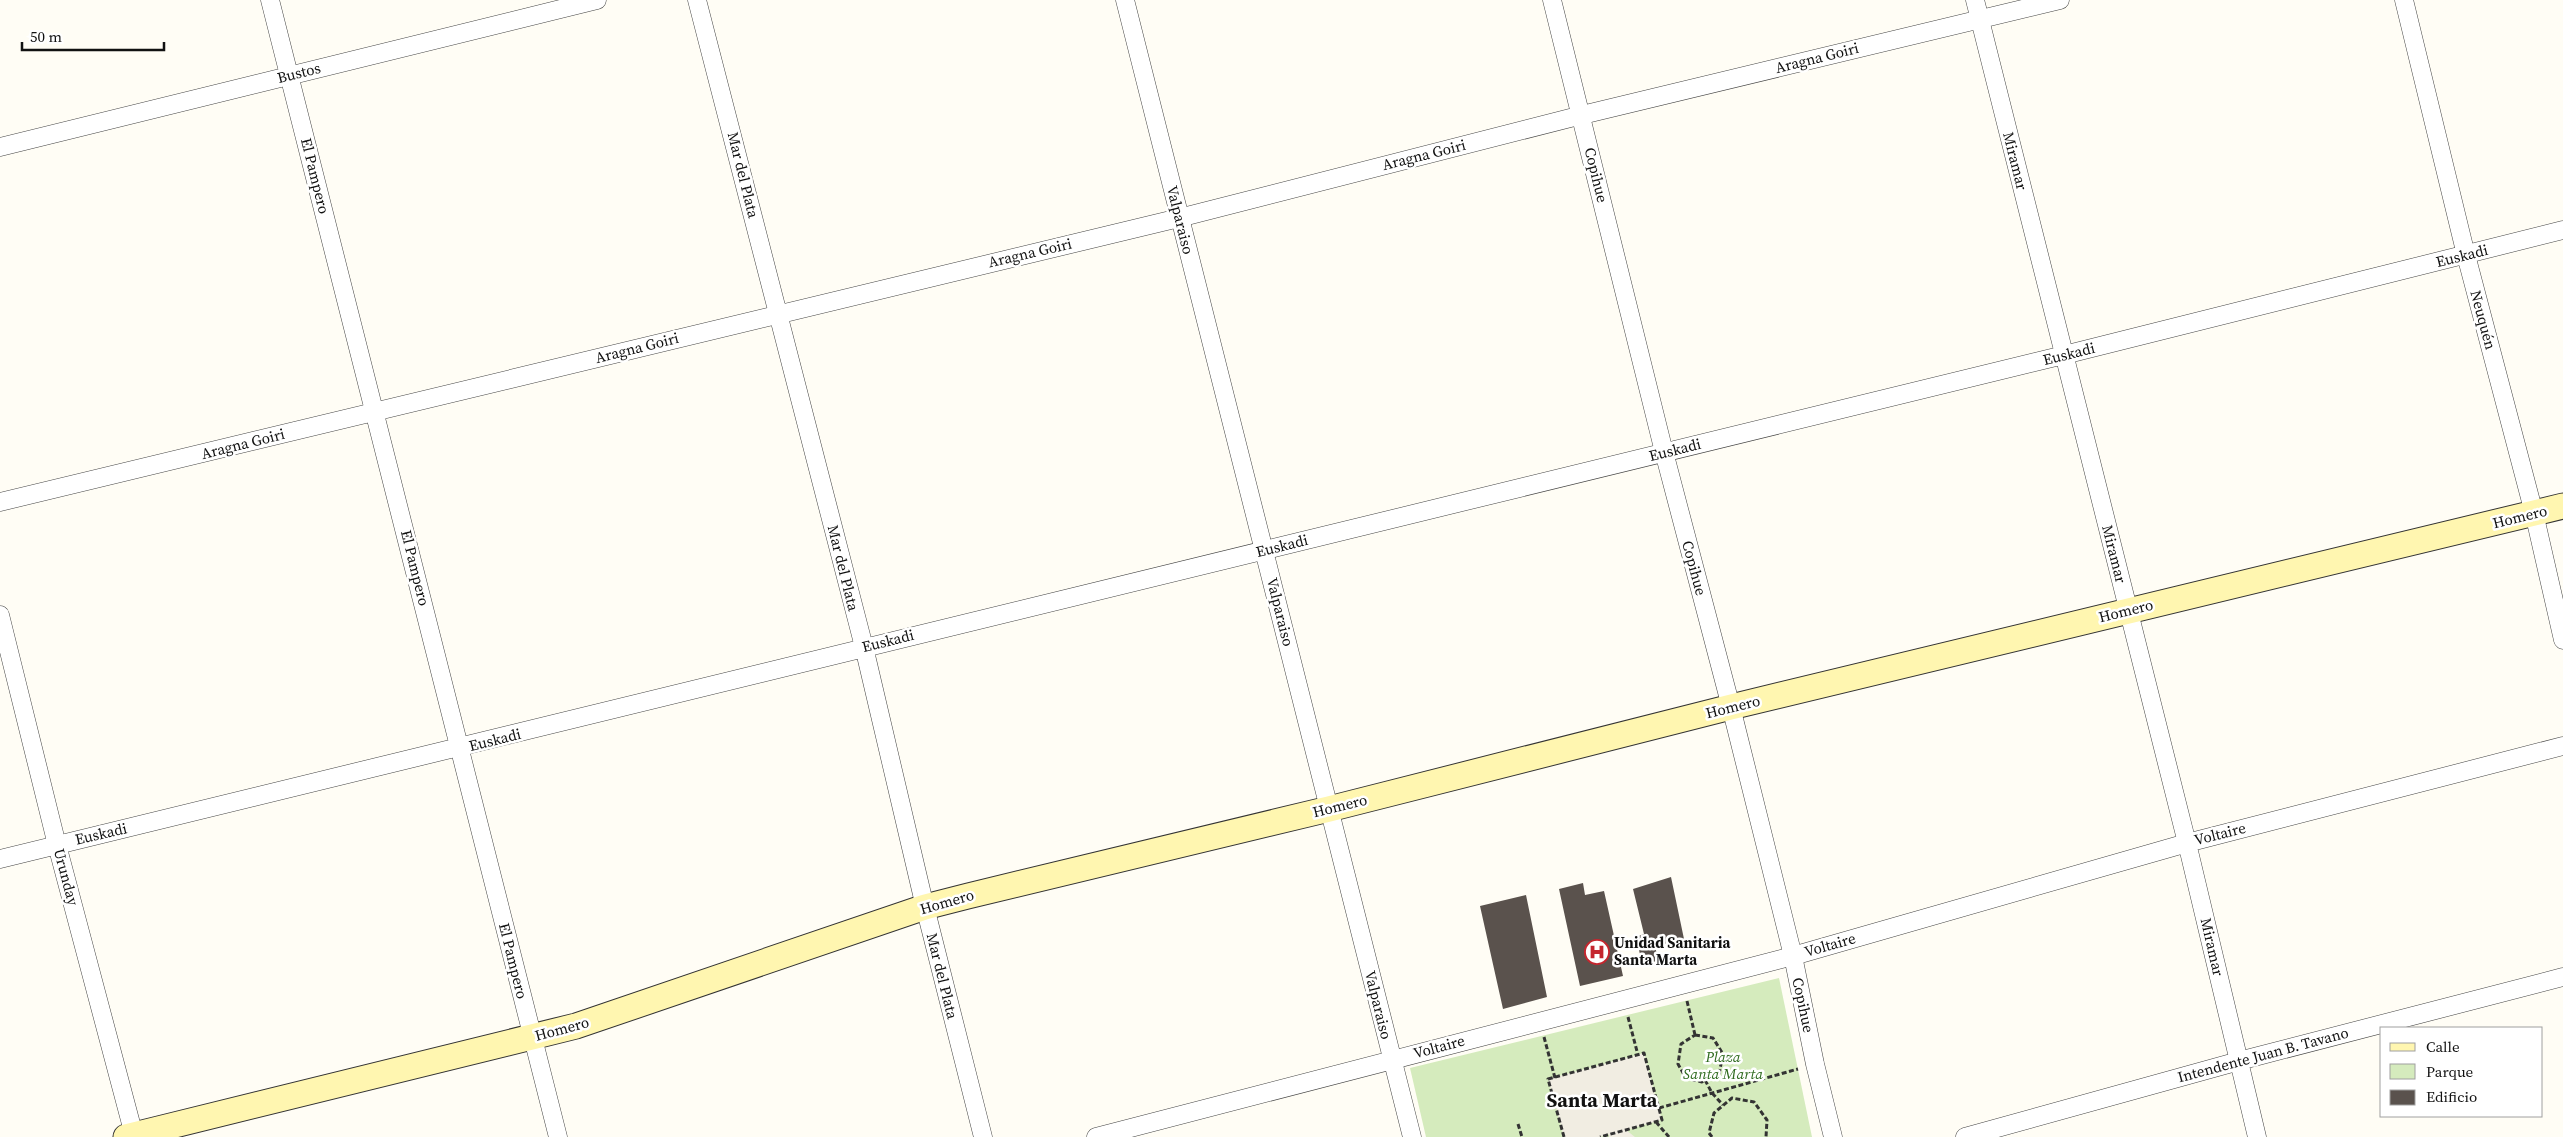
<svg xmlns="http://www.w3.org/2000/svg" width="2563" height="1137" font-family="'Source Serif 4',serif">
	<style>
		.green { fill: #d5ebbd }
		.plaza { fill: #f1ede2 }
		.building { fill: #5a524d }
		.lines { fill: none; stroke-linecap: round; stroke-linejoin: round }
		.minor-casing { stroke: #444; stroke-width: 19 }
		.secondary-casing { stroke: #333; stroke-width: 27 }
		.path { stroke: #333; stroke-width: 3; stroke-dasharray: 5 2.5; stroke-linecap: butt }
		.minor { stroke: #fff; stroke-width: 18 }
		.secondary { stroke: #fff6b0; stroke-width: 25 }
		.labels { text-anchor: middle; stroke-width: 5; stroke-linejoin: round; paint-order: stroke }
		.street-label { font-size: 15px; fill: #111; stroke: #fff }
		.poi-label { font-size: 15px; font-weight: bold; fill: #111; stroke: #fff; text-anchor: start }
		.park-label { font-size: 15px; font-style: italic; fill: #2f6b1f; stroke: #fff }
		.district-label { font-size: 20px; font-weight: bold; fill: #111; stroke: #fff }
	</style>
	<rect width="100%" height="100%" fill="#fffdf5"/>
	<path class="green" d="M1779,978l33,159h-386l-16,-69z"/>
	<path class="plaza" d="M1644,1053l18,67 -36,10 9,7h-26v-3l-9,3h-36l-16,-58z"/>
	<path class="building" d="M1671,877l13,62 -29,8 4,14 -17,2 -6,-26 8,-3 -11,-45z
		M1583,883l2,12 19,-4 19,85 -43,10 -21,-97z
		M1526,895l21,102 -44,12 -23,-103z"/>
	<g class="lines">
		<defs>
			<path id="minor" d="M270,0l288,1137
				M697,0l167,647 61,260 58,230
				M1125,0l287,1137
				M1552,0l112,452 67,255 62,249 22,108 18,73
				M1975,0l212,843 70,294
				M2404,0l62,255 68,258 29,127
				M0,147l597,-147
				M0,502l1179,-284 403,-103 478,-115
				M0,615l57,230 77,290
				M0,859l2064,-504 499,-125
				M1096,1137l697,-181 394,-113 376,-97
				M1965,1137l274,-76 324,-84"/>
			<path id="secondary" d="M126,1137l450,-111 349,-119 43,-11 361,-87 402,-102 832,-201"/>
		</defs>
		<use href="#minor" class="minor-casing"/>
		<use href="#secondary" class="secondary-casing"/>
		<path class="path" d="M1687,1001l8,34
			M1628,1017l10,38
			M1695,1035l18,3 10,16 -4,20 -17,8 -16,-4 -8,-14 3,-20z
			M1544,1037l11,41
			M1705,1080l7,13 11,12
			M1659,1108l139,-39
			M1656,1122l13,15
			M1518,1124l4,13
			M1564,1137l-16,-58 96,-26 18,67 -62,17
			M1712,1137l-3,-4 5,-20 18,-15 22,4 13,18 -1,17"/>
		<use href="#minor" class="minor"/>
		<use href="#secondary" class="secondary"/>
	</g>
	<defs>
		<symbol id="hospital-ring" viewBox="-11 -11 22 22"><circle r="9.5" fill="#fff" stroke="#c4262e" stroke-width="1.5"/><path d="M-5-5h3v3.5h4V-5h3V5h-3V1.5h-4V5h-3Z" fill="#c4262e"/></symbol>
	</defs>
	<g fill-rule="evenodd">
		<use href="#hospital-ring" x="1583" y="938" width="28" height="28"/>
	</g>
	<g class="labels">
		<g class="street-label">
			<text transform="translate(1817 58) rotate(-14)" y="5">Aragna Goiri</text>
			<text transform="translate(299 73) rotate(-14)" y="5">Bustos</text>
			<text transform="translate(1424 155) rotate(-14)" y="5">Aragna Goiri</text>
			<text transform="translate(2015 161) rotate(76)" y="5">Miramar</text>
			<text transform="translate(743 175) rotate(76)" y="5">Mar del Plata</text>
			<text transform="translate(1596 175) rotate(76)" y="5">Copihue</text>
			<text transform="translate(315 176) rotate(76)" y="5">El Pampero</text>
			<text transform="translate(1180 220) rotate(76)" y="5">Valparaiso</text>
			<text transform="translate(1030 253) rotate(-13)" y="5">Aragna Goiri</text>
			<text transform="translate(2462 256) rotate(-14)" y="5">Euskadi</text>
			<text transform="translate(2483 320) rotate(75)" y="5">Neuquén</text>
			<text transform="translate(637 348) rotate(-14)" y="5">Aragna Goiri</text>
			<text transform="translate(2069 354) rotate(-14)" y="5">Euskadi</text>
			<text transform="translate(243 444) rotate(-14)" y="5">Aragna Goiri</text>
			<text transform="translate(1675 450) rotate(-14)" y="5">Euskadi</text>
			<text transform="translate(2520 517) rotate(-14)" y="5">Homero</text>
			<text transform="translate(1282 546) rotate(-14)" y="5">Euskadi</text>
			<text transform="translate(2114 554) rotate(76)" y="5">Miramar</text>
			<text transform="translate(415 568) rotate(76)" y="5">El Pampero</text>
			<text transform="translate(843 568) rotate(76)" y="5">Mar del Plata</text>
			<text transform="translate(1694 568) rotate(75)" y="5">Copihue</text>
			<text transform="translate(2126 611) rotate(-14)" y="5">Homero</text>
			<text transform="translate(1280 612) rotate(76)" y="5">Valparaiso</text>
			<text transform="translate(888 641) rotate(-14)" y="5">Euskadi</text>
			<text transform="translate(1733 707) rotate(-14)" y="5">Homero</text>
			<text transform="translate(495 740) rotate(-14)" y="5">Euskadi</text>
			<text transform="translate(1340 806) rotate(-14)" y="5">Homero</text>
			<text transform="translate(101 834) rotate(-13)" y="5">Euskadi</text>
			<text transform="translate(2220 834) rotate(-14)" y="5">Voltaire</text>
			<text transform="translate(66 877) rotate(75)" y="5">Urunday</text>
			<text transform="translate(947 902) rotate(-16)" y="5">Homero</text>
			<text transform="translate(1830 945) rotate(-16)" y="5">Voltaire</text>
			<text transform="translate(2212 947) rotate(77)" y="5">Miramar</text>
			<text transform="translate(513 961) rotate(76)" y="5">El Pampero</text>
			<text transform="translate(942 976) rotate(76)" y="5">Mar del Plata</text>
			<text transform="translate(1378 1005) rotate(76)" y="5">Valparaiso</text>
			<text transform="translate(1803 1005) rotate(78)" y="5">Copihue</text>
			<text transform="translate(562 1029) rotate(-15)" y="5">Homero</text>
			<text transform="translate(1439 1047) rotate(-15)" y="5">Voltaire</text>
			<text transform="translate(2263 1055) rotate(-15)" y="5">Intendente Juan B. Tavano</text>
		</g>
		<g class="poi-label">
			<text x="1614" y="948">Unidad Sanitaria<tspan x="1614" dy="17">Santa Marta</tspan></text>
		</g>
		<g class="park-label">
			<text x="1723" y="1062">Plaza<tspan x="1723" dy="17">Santa Marta</tspan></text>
		</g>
		<g class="district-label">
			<text x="1602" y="1107">Santa Marta</text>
		</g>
	</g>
	<rect x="2380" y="1027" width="162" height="90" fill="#ffffff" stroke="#a0a0a0"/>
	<rect x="2390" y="1043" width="25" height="8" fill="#fff6b0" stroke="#a0a0a0"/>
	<text x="2426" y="1052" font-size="15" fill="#111111">Calle</text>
	<rect x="2390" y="1064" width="25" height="15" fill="#d5ebbd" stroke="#a0a0a0"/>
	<text x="2426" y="1077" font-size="15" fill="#111111">Parque</text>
	<rect x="2390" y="1090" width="25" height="15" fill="#5a524d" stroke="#a0a0a0"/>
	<text x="2426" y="1102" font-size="15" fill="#111111">Edificio</text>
	<path d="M22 42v8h142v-8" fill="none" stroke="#111111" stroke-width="2.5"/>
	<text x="30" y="42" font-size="15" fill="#111111" stroke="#ffffff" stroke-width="4" paint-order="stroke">50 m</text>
</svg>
